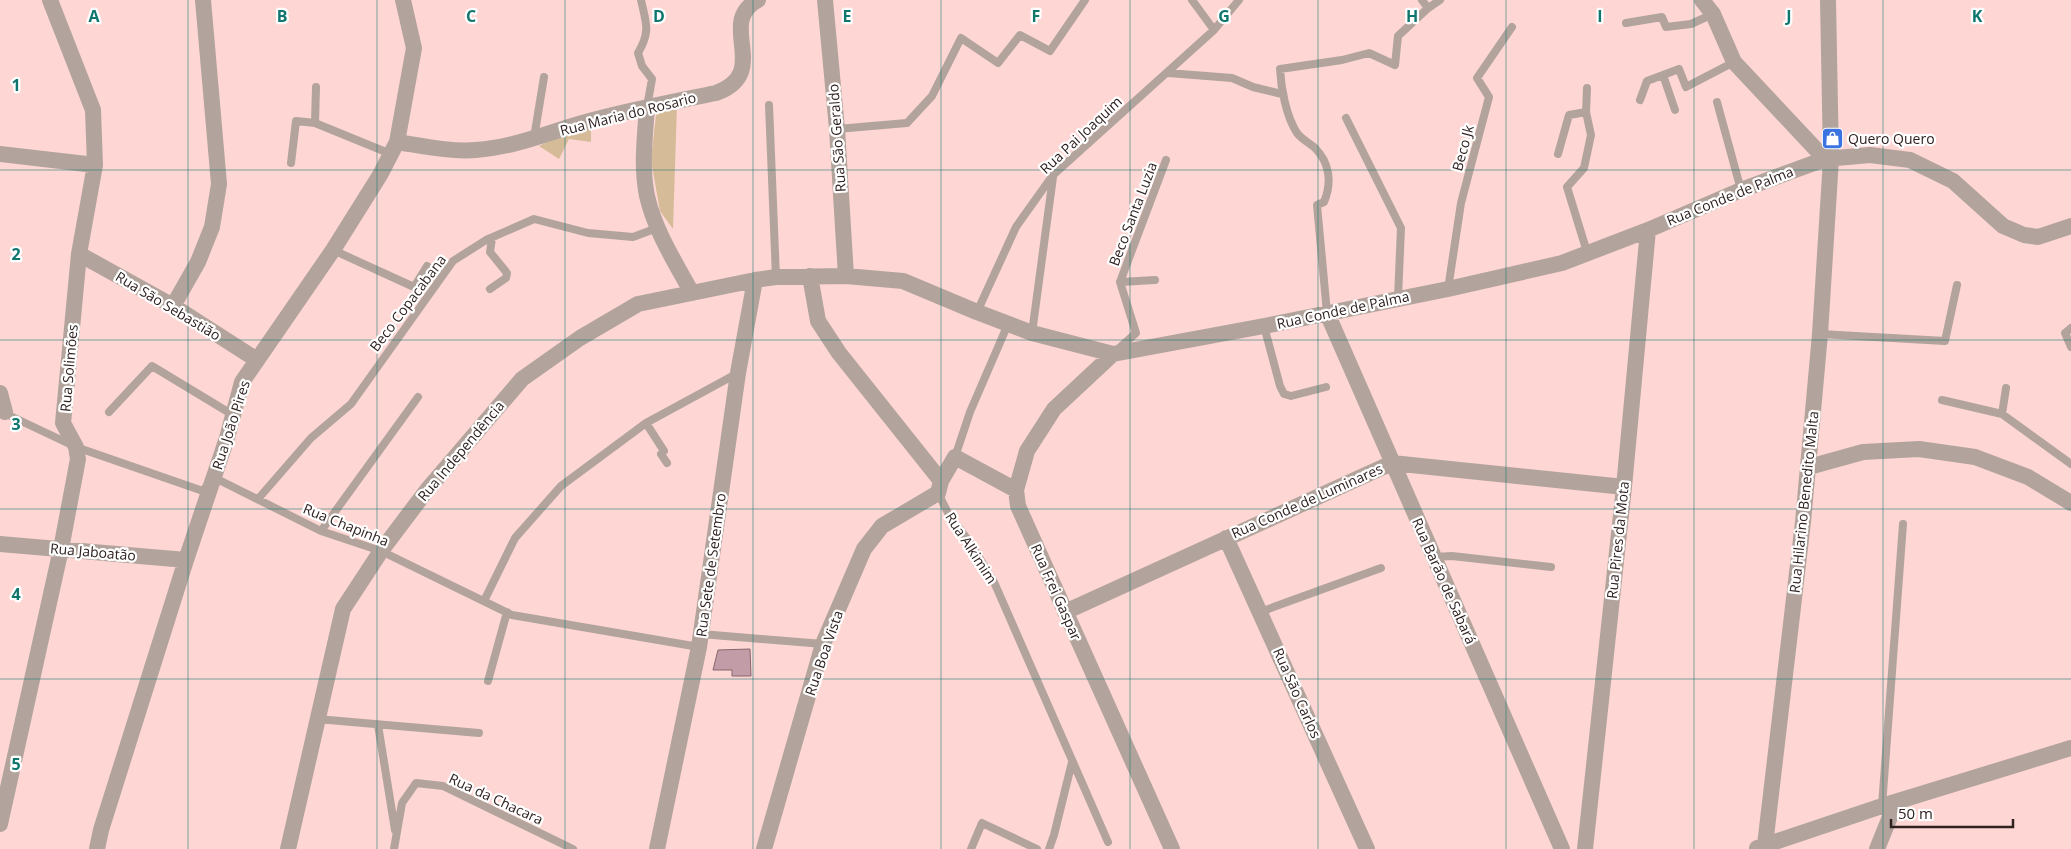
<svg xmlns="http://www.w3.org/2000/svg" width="2071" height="849" font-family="'Open Sans',sans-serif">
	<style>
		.green { fill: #d6bb99 }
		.building { fill: #c29da7; stroke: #87666f }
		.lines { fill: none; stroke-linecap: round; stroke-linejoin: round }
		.service { stroke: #b2a49c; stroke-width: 8 }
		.minor { stroke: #b2a49c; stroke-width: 16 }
		.grid { fill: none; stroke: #0f766e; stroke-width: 1; stroke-opacity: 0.55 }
		.labels { text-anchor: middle; stroke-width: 4.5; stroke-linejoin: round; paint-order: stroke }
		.street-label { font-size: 14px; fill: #2f2120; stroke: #fff }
		.poi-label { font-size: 14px; fill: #2f2120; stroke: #fff; text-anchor: start }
		.grid-label { font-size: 16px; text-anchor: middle; font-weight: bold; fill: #0f766e; stroke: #fff; stroke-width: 4.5; stroke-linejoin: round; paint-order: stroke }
	</style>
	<rect width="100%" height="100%" fill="#fed6d3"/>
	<path class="green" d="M677,105l-4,124 -13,-18 -9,-51 6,-54z
		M591,124v18l-22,-3 -10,20 -20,-13 29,-14z"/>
	<path class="building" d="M750,649l1,27h-19v-6h-19l5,-20z"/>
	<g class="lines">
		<path class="service" d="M641,0c5,23 10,31 -3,53l4,13 10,13 -5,28
			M1192,0l22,30
			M1422,0l6,8
			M1626,23l36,-6 4,10 25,-3 22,-10
			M1168,73l64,5 21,9 29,7
			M1663,75l12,35
			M1587,88l-1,24 5,23 -7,33 -17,19 20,65
			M1640,100l7,-19 32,-12 7,18 48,-25
			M1717,102l24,88
			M769,105l7,172
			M1346,118l55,110 -3,70
			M315,123l1,-36
			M837,129l70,-6 25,-27 29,-58 37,25 22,-28 30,16 35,-51
			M534,138l10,-61
			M1558,154l11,-39 17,-3
			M291,163l5,-42 19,2 76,31
			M333,250l81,37 13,-21 14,11
			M1120,282l35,-2
			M490,289l16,-11 1,-5 -17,-21 2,-14
			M1448,289l13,-86 28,-106 -12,-19 35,-51
			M977,312l39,-85 37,-52 161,-145 25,-30
			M1327,313l-10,-108 7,-3c8,-19 6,-39 -9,-54 -5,-5 -14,-9 -18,-15 -11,-17 -16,-45 -17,-64l62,-9 27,-7 26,12 3,-29 29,-27 13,-9
			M1264,326l16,60 4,8 7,2 35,-9
			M2071,328l-6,5 6,14
			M1032,333l21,-156
			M1820,334l125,7 12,-56
			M1116,351l20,-18 -16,-51 46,-122
			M1942,400l60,14 69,50
			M2,412l74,35 127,44 10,-14 108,54 60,20 131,64 187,32
			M109,412l43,-46 81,49
			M2002,414l4,-26
			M646,423l18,28 -3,3 6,9
			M955,457l15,-45 38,-88
			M938,493l11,22 22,29 23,38 114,260
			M258,499l53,-61 40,-34 102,-143 33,-21 48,-21 54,14 45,4 24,-9
			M321,531l97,-134
			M1434,557l18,-1 99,11
			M484,601l31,-63 46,-52 85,-63 92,-50
			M1260,612l121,-44
			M701,634l122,10
			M488,681l19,-69
			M317,719l162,14
			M378,725l17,105
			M1882,806l21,-282
			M394,849l8,-46 14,-20 27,3 130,63
			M971,849l11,-26 55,26
			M1049,849l5,-14 18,-73"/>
		<path class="minor" d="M825,0l12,129 9,147
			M1702,0l11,14 21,48 91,97
			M647,107c-2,29 -6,60 0,89 8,35 28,66 45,97
			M397,142c26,4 53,10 79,8 40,-3 73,-18 110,-28 43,-12 87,-20 130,-29 57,-21 -1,-70 42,-93
			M0,154l95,11
			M79,254l94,52 84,54
			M810,276l8,45 21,32 102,128
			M173,306l25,-44 14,-35 7,-43 -16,-184
			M1327,313l235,536
			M1113,354l-59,55 -27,42 -11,39 2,16 154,343
			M0,393l5,19
			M1809,467l54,-15 56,-3 56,8 53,20 43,26
			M1226,538l141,311
			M0,544l186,16
			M1065,612l327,-149 232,24
			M0,824l61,-275 17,-90 -2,-12 -13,-24 16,-169 16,-89 -2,-55 -43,-110
			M1765,845l38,-323 17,-188 11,-175 -3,-159
			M1757,848l125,-42 189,-58
			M97,849l4,-19 85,-270 41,-122 15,-56 91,-132 47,-75 17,-33 17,-94 -11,-48
			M288,849l55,-240 38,-58 46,-61 95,-111 58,-41 58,-34 117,-24 21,-3 70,-1 57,5 74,31 55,21 81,21 151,-28 184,-37 114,-26 86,-33 93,-40 84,-31 45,-4 40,5 43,21 50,45 21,9 14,2 33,-11
			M657,849l42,-202 39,-274 17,-93
			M764,849l59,-205 41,-95 18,-23 56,-33 3,-12 14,-24 61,33
			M1585,849l39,-362 24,-257
			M1877,849l19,-47"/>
	</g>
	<path class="grid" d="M188,0v849M377,0v849M565,0v849M753,0v849M941,0v849M1130,0v849M1318,0v849M1506,0v849M1694,0v849M1883,0v849M0,170h2071M0,340h2071M0,509h2071M0,679h2071"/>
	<defs>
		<symbol id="shop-square" viewBox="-11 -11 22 22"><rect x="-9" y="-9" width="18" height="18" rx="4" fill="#3b73e3" stroke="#fff"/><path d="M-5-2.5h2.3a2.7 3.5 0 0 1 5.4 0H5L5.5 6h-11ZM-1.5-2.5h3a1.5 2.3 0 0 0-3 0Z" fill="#fff"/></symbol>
	</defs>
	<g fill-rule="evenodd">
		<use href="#shop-square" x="1820" y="126" width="25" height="25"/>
	</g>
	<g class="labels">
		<g class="street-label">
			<text transform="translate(628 114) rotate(-14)" y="5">Rua Maria do Rosario</text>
			<text transform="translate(1081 135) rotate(-43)" y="5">Rua Pai Joaquim</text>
			<text transform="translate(837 138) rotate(-94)" y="5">Rua São Geraldo</text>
			<text transform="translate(1463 148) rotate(-75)" y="5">Beco Jk</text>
			<text transform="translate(1730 196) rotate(-22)" y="5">Rua Conde de Palma</text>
			<text transform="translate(1133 214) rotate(-69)" y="5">Beco Santa Luzia</text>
			<text transform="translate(408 303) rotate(-53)" y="5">Beco Copacabana</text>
			<text transform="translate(168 306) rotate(31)" y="5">Rua São Sebastião</text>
			<text transform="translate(1343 310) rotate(-12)" y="5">Rua Conde de Palma</text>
			<text transform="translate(69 368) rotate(-85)" y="5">Rua Solimões</text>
			<text transform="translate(231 425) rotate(-72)" y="5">Rua João Pires</text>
			<text transform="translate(461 451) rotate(-50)" y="5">Rua Independência</text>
			<text transform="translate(1307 501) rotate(-24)" y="5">Rua Conde de Luminares</text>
			<text transform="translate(1804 502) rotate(-84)" y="5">Rua Hilarino Benedito Malta</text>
			<text transform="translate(346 525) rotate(22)" y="5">Rua Chapinha</text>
			<text transform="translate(1618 540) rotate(-84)" y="5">Rua Pires da Mota</text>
			<text transform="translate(971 548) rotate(57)" y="5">Rua Alkimim</text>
			<text transform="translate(93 552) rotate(5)" y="5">Rua Jaboatão</text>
			<text transform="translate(711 565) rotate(-82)" y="5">Rua Sete de Setembro</text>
			<text transform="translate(1444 581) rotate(66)" y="5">Rua Barão de Sabará</text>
			<text transform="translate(1056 592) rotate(66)" y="5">Rua Frei Gaspar</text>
			<text transform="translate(824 653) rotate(-71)" y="5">Rua Boa Vista</text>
			<text transform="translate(1297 693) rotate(66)" y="5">Rua São Carlos</text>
			<text transform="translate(496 799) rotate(25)" y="5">Rua da Chacara</text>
		</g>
		<g class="poi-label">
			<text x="1848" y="144">Quero Quero</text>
		</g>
	</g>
	<g class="grid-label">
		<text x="94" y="22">A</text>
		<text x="282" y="22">B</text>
		<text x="471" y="22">C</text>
		<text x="659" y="22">D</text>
		<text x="847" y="22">E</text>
		<text x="1036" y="22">F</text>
		<text x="1224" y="22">G</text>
		<text x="1412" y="22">H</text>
		<text x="1600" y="22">I</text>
		<text x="1789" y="22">J</text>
		<text x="1977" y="22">K</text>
		<text x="16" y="91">1</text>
		<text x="16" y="260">2</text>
		<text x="16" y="430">3</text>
		<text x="16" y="600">4</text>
		<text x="16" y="770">5</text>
	</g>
	<path d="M1891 819v8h122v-8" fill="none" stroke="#2f2120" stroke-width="2.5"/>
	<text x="1898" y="819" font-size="15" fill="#2f2120" stroke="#ffffff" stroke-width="4" paint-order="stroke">50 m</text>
</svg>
